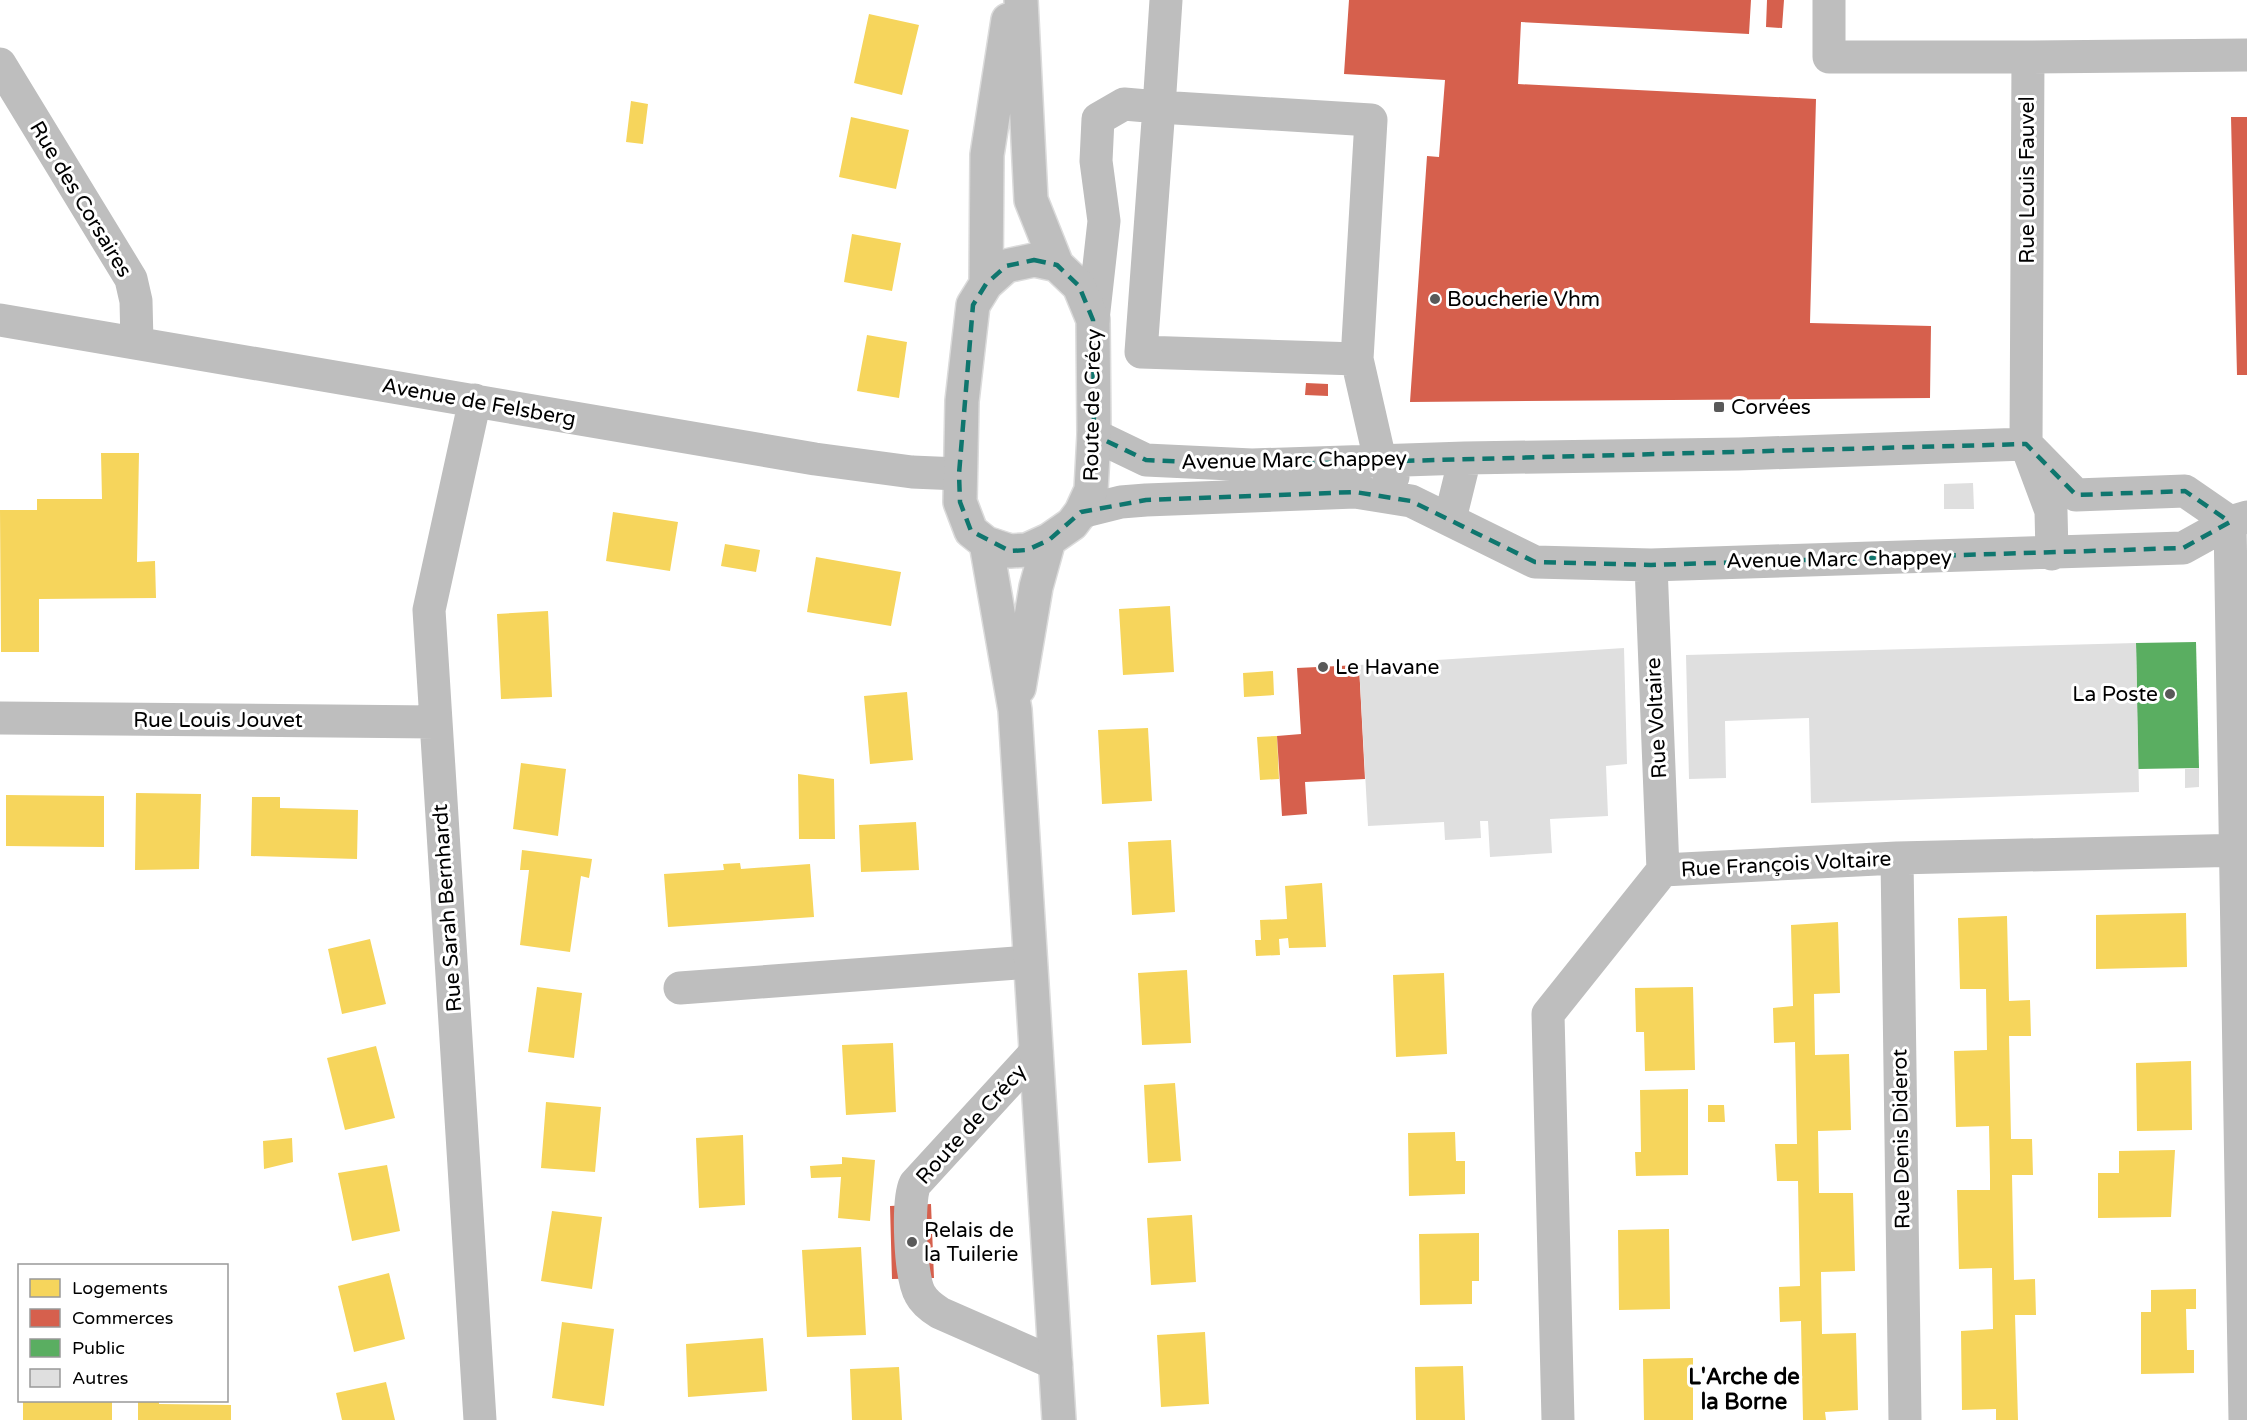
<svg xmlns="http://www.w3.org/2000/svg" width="2247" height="1420" font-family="'Varela Round',sans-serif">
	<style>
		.homes { fill: #f6d55c }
		.shops { fill: #d6604d }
		.public { fill: #5aae61 }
		.building { fill: #dfdfdf }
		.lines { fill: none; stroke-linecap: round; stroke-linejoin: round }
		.major-casing { stroke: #dbdbdb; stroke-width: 36 }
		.minor { stroke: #bebebe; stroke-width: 33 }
		.major { stroke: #bebebe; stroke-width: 33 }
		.marked { fill: none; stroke: #0f766e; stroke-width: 4.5; stroke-dasharray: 12 8; stroke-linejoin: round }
		.poi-dot { fill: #595959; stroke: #fff; stroke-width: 2 }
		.labels { text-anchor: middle; stroke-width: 6; stroke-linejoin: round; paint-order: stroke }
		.street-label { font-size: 21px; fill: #000; stroke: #fff }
		.poi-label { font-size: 21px; fill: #000; stroke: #fff; text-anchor: start }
		.neighbourhood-label { font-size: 22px; font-weight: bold; fill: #000; stroke: #fff }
	</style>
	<rect width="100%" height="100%" fill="#fff"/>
	<path class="homes" d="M869,14l50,11 -17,70 -48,-12z
		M631,101l17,3 -5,40 -17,-2z
		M851,117l58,13 -13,59 -57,-12z
		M852,234l49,9 -9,48 -48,-9z
		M867,335l40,7 -8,56 -42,-7z
		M101,453h38l-2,109 18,-1 1,37 -117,1v53h-38l-1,-142h37v-11h65z
		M613,512l65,10 -8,49 -64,-10z
		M725,544l35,6 -4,22 -35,-6z
		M816,557l85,15 -10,54 -84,-14z
		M1170,606l4,66 -51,3 -4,-66z
		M548,611l4,86 -51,2 -4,-85z
		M1273,671l1,24 -30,2 -1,-24z
		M907,692l6,68 -43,4 -6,-68z
		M1148,728l4,73 -50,3 -4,-74z
		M1277,736l2,43 -19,1 -3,-43z
		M521,763l45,6 -8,67 -45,-7z
		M798,774l36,5 1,60h-36z
		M136,793l65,1 -2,75 -64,1z
		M6,795l98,1v51l-98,-1z
		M252,797h28v11l78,2 -1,49 -106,-3z
		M916,822l3,48 -58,2 -2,-47z
		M1171,840l4,72 -43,3 -4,-73z
		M522,850l70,9 -3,19 -8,-2 -11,76 -50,-7 9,-75h-9z
		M740,863l1,6 69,-5 4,53 -146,10 -4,-53 60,-4 -1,-6z
		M1322,883l4,64 -37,1 -1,-10 -9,1 1,16 -24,1 -1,-16h6l-1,-20 27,-1 -2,-33z
		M2186,913l1,54 -91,2v-54z
		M2007,916l2,85 21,-1 1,36h-22l2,103h21l1,36h-21l2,105 21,-1 1,36h-21l3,105h-22v-11l-34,1 -1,-79 32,-2 -1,-61 -33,1 -2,-79h33v-14l-1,-50 -33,1 -2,-76 33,-1 -1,-61h-26l-2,-71z
		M1838,922l2,71 -26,1 1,61 34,-1 2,76 -33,1 1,62h34l2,78 -34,1 1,62 34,-1 2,77 -33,2 1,8h-23l-2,-99 -21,1 -1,-35 21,-1 -2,-105h-21l-2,-37h22l-2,-102 -21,1 -1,-35 20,-2 -2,-81z
		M370,939l16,65 -44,10 -14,-65z
		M1187,970l4,73 -49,2 -4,-72z
		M1444,973l3,81 -51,3 -3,-82z
		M537,987l45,6 -8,65 -46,-6z
		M1693,987l2,83 -50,1 -1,-39h-8l-1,-44z
		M893,1043l3,69 -50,3 -4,-70z
		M376,1046l19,72 -50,12 -18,-72z
		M2191,1061l1,69 -55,1 -1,-68z
		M1175,1083l6,78 -33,2 -4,-78z
		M1688,1089v86l-52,1 -1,-24h6l-1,-62z
		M546,1102l55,5 -6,65 -54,-4z
		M1708,1105h16l1,17h-17z
		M1455,1132l1,29h9v33l-56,2 -1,-63z
		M743,1135l2,70 -46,3 -3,-70z
		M292,1138l1,24 -29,7 -1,-28z
		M2175,1150l-4,67 -73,1v-45h21v-22z
		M842,1157l33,3 -5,61 -32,-3 3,-41 -30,1 -1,-12 32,-2z
		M387,1165l13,66 -48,10 -14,-68z
		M552,1211l50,6 -10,72 -51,-8z
		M1192,1215l4,67 -45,3 -4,-67z
		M1669,1229l1,80 -51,1 -1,-80z
		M1479,1233v48h-7v23l-52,1 -1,-71z
		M861,1247l5,88 -59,2 -5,-87z
		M389,1273l16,66 -51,13 -16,-66z
		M2196,1289v20h-10l1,41h7v23l-53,1v-62h10v-22z
		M562,1322l52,7 -10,77 -52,-8z
		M1205,1332l4,72 -48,3 -4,-72z
		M763,1338l4,53 -79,6 -2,-53z
		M1693,1358v62h-49l-1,-61z
		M1463,1366l2,54h-49l-1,-53z
		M899,1367l3,53h-50l-2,-51z
		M386,1382l9,38h-53l-6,-27z
		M23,1401h89v19h-89z
		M138,1401h21v3l72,1v15h-93z"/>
	<path class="shops" d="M1349,0h402l-2,34 -228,-12 -3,62 298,15 -6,224 121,3 -1,72 -520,4 17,-246 12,1 6,-77 -101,-6z
		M1767,0h17l-2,28 -16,-1z
		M2231,117h16v258h-10z
		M1306,383l22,1v12l-23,-1z
		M1359,665l6,114 -60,3 2,32 -25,2 -5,-80 24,-2 -4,-66z
		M931,1204l3,74 -42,1 -2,-73z"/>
	<path class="public" d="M2196,642l3,126 -61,1 -2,-126z"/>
	<path class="building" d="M1973,483l1,26h-30v-25z
		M2136,643l3,149 -328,11 -2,-85 -84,3 1,57 -37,1 -3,-124z
		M1624,648l3,116 -21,2 2,50 -58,3 2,34 -62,4 -2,-36h-8l1,17 -36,2 -1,-18 -76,4 -9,-161z
		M2199,768v19l-14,1v-19z"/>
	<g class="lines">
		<defs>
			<path id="major" d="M1021,0l10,200 26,65 22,21 14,34 1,115 -3,55 -10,22 -9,12 -23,16 -22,10 -17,1 -24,-8 -15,-12 -11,-29 2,-101 11,-96 13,-21 20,-18 28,-6 23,5
				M986,284l1,-129 21,-135
				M986,543l29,167 44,710
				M1019,688l17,-101 13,-47"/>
		</defs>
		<use href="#major" class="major-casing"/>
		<path class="minor" d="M1166,0l-7,107 212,13 -14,239 23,101 13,17
			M1829,0v57h199l-2,387 25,67 1,43
			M2028,57l219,-2
			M0,64l131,215 5,22 1,42
			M0,320l815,139 97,13 47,2
			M1093,320l11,-99 -8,-60 2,-42 26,-15 35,3 -18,245 216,7
			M475,400l-46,210 51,810
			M1094,435l52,25 106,5 213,-7 274,-4 287,-10 50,51 109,-4 45,31
			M1081,512l40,-10 25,-2 209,-8 56,9 124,61 116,3 532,-17 47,-26 17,-5
			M1450,519l15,-61
			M2230,522l15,898
			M1651,565l12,305
			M0,718l435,4
			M1897,858l8,562
			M680,988l350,-26
			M1036,1052l-121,132c-8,17 -5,93 5,110 4,8 12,14 20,19l116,51
			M1558,1420l-10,-406 115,-144 234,-12 350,-8"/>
		<use href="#major" class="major"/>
	</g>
	<path class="marked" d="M1034,260l23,5 22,21 14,34 1,115 52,25 106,5 774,-21 50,51 109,-4 45,31 -47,26 -532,17 -116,-3 -124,-61 -56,-9 -209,8 -65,12 -32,28 -22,10 -17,1 -39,-20 -11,-29 -1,-28 14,-169 13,-21 20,-18z"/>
	<g class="poi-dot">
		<circle cx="1435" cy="299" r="6"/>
		<rect x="1713" y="401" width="12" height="12" rx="3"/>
		<circle cx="1323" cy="667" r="6"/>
		<circle cx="2170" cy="694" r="6"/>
		<circle cx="912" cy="1242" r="6"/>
	</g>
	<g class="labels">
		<g class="street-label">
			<text transform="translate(2027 180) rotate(-90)" y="7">Rue Louis Fauvel</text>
			<text transform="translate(81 199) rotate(59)" y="7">Rue des Corsaires</text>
			<text transform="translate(479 402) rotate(10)" y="7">Avenue de Felsberg</text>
			<text transform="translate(1092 405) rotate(-89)" y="7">Route de Crécy</text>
			<text transform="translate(1294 460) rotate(-1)" y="7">Avenue Marc Chappey</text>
			<text transform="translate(1839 559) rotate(-1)" y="7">Avenue Marc Chappey</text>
			<text transform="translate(1656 718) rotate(-93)" y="7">Rue Voltaire</text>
			<text x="218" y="727">Rue Louis Jouvet</text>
			<text transform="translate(1786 864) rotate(-3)" y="7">Rue François Voltaire</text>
			<text transform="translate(447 908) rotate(-94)" y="7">Rue Sarah Bernhardt</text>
			<text transform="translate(971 1124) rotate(-48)" y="7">Route de Crécy</text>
			<text transform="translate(1901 1139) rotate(-91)" y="7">Rue Denis Diderot</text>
		</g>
		<g class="poi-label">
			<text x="1447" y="306">Boucherie Vhm</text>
			<text x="1731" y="414">Corvées</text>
			<text x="1335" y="674">Le Havane</text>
			<text x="2158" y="701" text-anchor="end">La Poste</text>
			<text x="924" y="1237">Relais de<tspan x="924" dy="24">la Tuilerie</tspan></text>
		</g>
		<g class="neighbourhood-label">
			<text x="1744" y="1384">L'Arche de<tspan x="1744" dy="25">la Borne</tspan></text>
		</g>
	</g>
	<rect x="18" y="1264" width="210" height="138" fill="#ffffff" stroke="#999999" stroke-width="1.5"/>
	<rect x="30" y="1279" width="30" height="18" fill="#f6d55c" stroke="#999999" stroke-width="1.5"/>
	<text x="72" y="1294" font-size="18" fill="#000000">Logements</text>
	<rect x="30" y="1309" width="30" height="18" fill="#d6604d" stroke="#999999" stroke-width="1.5"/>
	<text x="72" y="1324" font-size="18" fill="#000000">Commerces</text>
	<rect x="30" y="1339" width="30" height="18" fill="#5aae61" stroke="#999999" stroke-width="1.5"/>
	<text x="72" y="1354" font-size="18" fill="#000000">Public</text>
	<rect x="30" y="1369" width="30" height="18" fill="#dfdfdf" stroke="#999999" stroke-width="1.5"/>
	<text x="72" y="1384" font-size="18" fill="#000000">Autres</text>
</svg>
